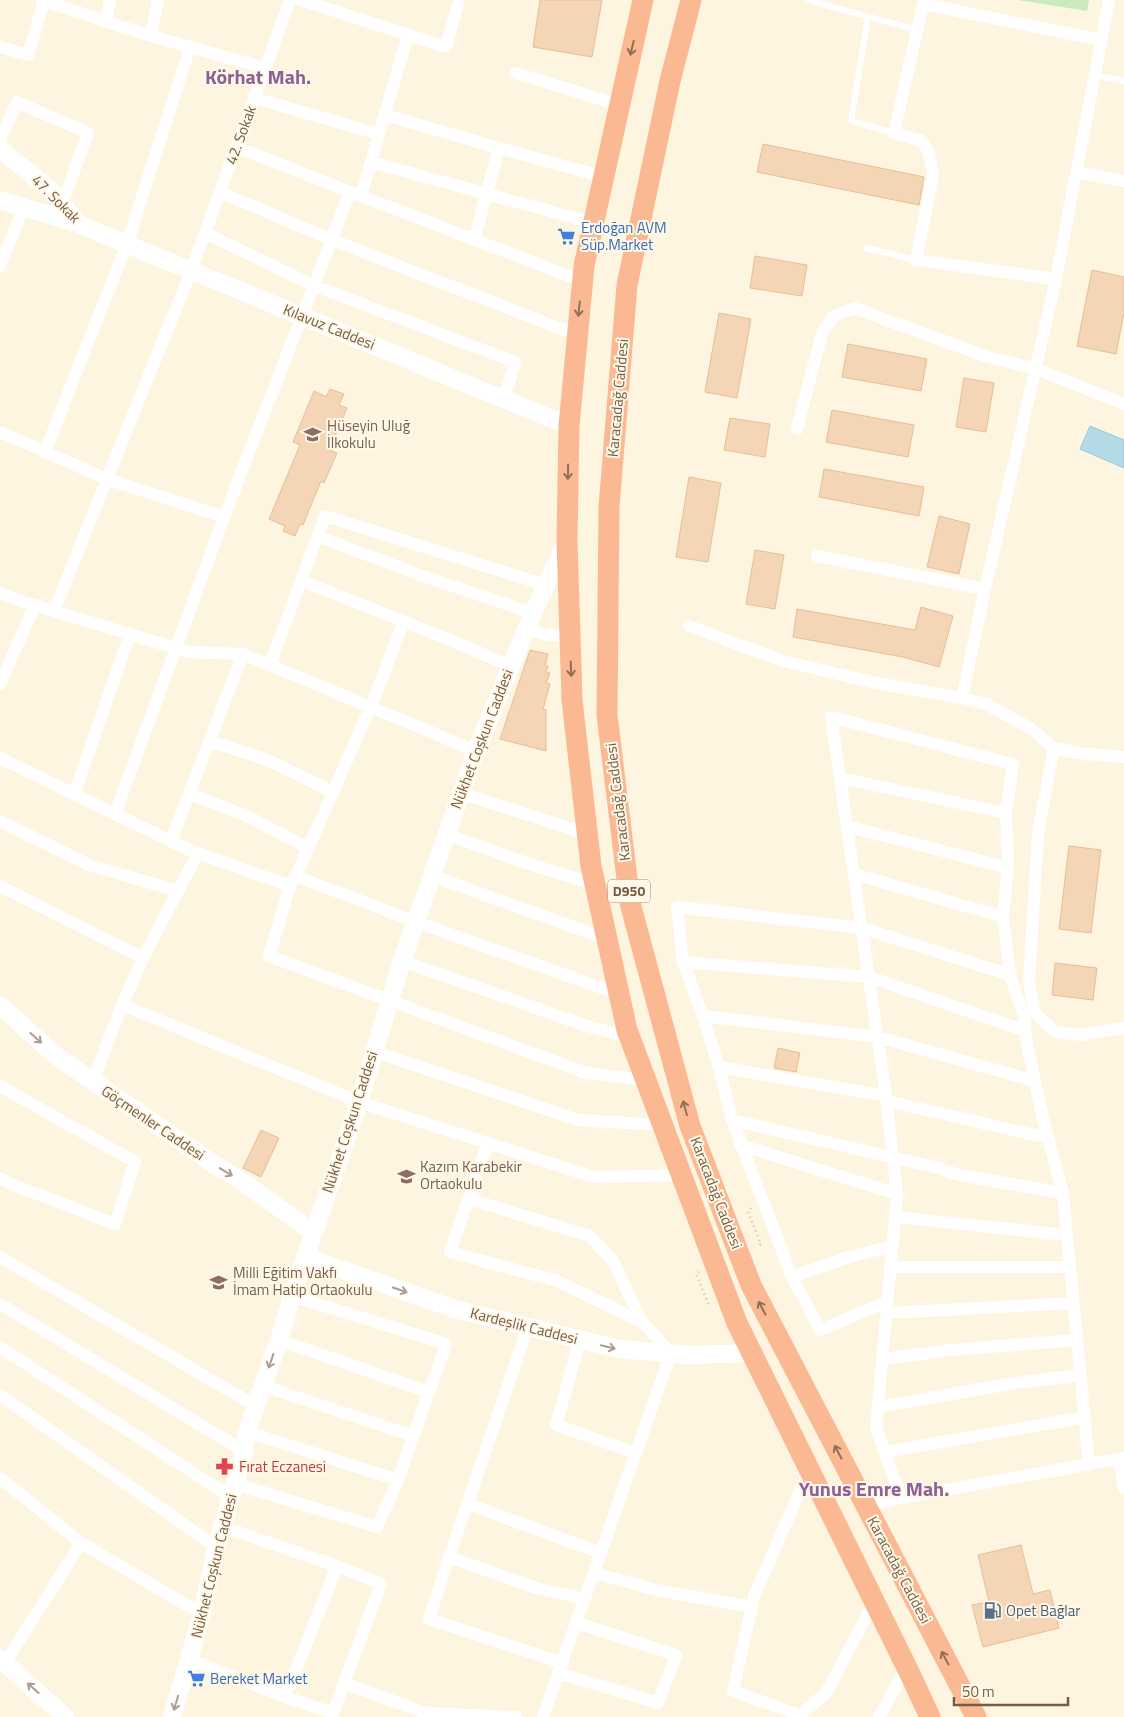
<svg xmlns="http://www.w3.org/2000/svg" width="1124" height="1717" font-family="'Titillium Web',sans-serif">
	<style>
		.green { fill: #cbebbe }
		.water { fill: #b4dae7; stroke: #9ac9d9 }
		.building { fill: #f4d5b6; stroke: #e7bd96 }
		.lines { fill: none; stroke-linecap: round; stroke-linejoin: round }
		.path { stroke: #d8b99a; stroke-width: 2.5; stroke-dasharray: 1 4; stroke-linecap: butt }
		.lane { stroke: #fff; stroke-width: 6 }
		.street { stroke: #fff; stroke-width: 12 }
		.secondary { stroke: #fff; stroke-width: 18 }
		.highway { stroke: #fbb993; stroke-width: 21 }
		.oneway { stroke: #906f55 }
		.oneway2 { stroke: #ac9d90 }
		.labels { text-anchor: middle; stroke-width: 4; stroke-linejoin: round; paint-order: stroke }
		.shield { fill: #fff8e7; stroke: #9e8b76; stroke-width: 1 }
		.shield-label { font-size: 14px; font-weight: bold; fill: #755c46 }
		.street-label { font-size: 15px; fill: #755c46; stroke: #fff8e7 }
		.shop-label { font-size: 15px; fill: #366cbe; stroke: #fff8e7; text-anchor: start }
		.education-label { font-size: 15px; fill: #785e54; stroke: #fff8e7; text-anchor: start }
		.health-label { font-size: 15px; fill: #be3a42; stroke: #fff8e7; text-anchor: start }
		.service-label { font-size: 15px; fill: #4e5e75; stroke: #fff8e7; text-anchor: start }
		.district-label { font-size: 20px; font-weight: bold; fill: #8c6199; stroke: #fff8e7 }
	</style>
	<rect width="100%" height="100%" fill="#fdf5e0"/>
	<path class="green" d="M1018,0h71l-2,11z"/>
	<path class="water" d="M1090,426l34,14v28l-44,-19z"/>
	<path class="building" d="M540,0h62l-10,57 -59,-10z
		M763,144l161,33 -5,28 -162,-33z
		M755,256l52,9 -5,31 -52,-8z
		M1092,270l32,7v36l-8,41 -39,-8z
		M719,313l32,6 -14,79 -32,-6z
		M848,344l79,15 -6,32 -79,-14z
		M964,378l30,5 -8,49 -30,-5z
		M330,389l14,5 -5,11 8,3 -18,42 8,3 -13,30 -3,-2 -18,44 -3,-1 -5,12 -12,-5 2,-5 -16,-7 31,-74 -7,-3 21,-51 12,6z
		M832,410l82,15 -6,32 -82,-15z
		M730,418l40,6 -5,33 -41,-7z
		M824,469l100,18 -5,29 -100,-19z
		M689,477l32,6 -13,79 -32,-5z
		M939,516l31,8 -11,50 -32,-7z
		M755,550l29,5 -9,54 -29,-5z
		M921,607l32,9 -14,51 -36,-10 -110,-20 4,-28 118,21z
		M530,650l18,4 -3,11 3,1 -2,6 4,1 -4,10 4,1 -7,25 3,1v41l-46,-12z
		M1069,846l32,4 -10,83 -32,-4z
		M1055,963l42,5 -4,32 -41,-5z
		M778,1048l22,5 -4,19 -22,-4z
		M261,1130l18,8 -18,39 -18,-9z
		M1021,1545l12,49 17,-4 9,38 -76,19 -11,-42 17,-3 -11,-47z"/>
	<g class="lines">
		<path class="path" d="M751,1208l-3,4 13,32 -5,2
			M699,1272l-3,2 13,31"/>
		<path class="lane" d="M807,0l110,30
			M868,17l-17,104 43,12
			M1094,75l30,6
			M866,248l50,12"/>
		<path class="street" d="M41,0l103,34 121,34
			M301,0l145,47 13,-47
			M106,22l4,-22
			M151,36l7,-36
			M0,47l28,8 16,-54
			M515,73l105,32
			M254,98l125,36
			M385,115l114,33
			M0,140l17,-38 71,31 -26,71
			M236,147l125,49 47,-161
			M371,162l222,61
			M1076,172l48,9
			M220,192l112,48 245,95
			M361,196l221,85
			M205,233l110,53 200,76 -11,37
			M474,240l25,-92 105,29
			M0,266l24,-59
			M1056,279l-140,-19 17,-85 -4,-22 -7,-12 -28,-8 29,-129 178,36
			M797,429l25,-96 12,-17 20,-8 134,49 48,12 88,35
			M0,432l107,47 117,38 -109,297
			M45,452l82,-208 63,-197
			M224,517l126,-325
			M317,536l103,39 113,38
			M817,556l168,33
			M301,581l103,40 107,45
			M0,593l17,7 172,52 54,2 233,97
			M54,611l137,-340 99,-271
			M404,621l-33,85 -75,170 120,46 203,72
			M689,626l91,34 91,22 91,16 24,6 44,24 24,20 31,6 39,3
			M527,630l21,5 22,1
			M270,665l55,-149 221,69
			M0,684l35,-79
			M962,698l23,-109 71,-310 53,-279
			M210,741l58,19 65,32
			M1054,748l-16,85 -9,149 6,31 20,19 26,3 43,-7
			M0,758l187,91 103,37 3,-6
			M840,778l166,35
			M461,793l126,41
			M74,794l56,-160
			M189,794l56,21 63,33
			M0,821l89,44 89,26
			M847,826l161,42
			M446,834l83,30 65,20
			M171,841l72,-187
			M854,874l149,43
			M432,876l175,63
			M0,886l143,72 -21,47
			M290,886l-21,70 317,117 59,7
			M143,958l55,-105
			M402,961l185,65 42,11
			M683,962l186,15 157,54
			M703,1016l175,21 157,44
			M373,1051l205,69 83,5
			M719,1067l167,29
			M93,1081l29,-76 237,97 235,75 86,-2
			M0,1086l135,76 -20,62 -104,-40 -11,-6
			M887,1101l161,37
			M732,1120l202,47 25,8 104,18
			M488,1142l-38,110 107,29 85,41 29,31 -128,364
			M740,1145l157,49
			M469,1199l121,37 23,25 29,61
			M895,1217l172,18
			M0,1257l256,149
			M890,1267h180
			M792,1277l54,-19 46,-12
			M887,1302l-67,28 -28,-53 -60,-157 -13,-53 -16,-51 -20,-54 -6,-55 185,21 148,47
			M0,1304l244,147
			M886,1313l188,-10
			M528,1327l-79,230 87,31 49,11
			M279,1340l150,52
			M580,1340l-24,85 80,28
			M0,1347l232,151
			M883,1359l68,-9 126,-10
			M263,1386l150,50
			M0,1395l216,152
			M878,1407l137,-24 66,-8
			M247,1432l151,48
			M885,1452l200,-35
			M1119,1459l5,29
			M0,1478l81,65 121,71
			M235,1484l142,43 21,-47 48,-136 -154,-48
			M901,1498l-25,-70 21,-234 -11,-98 -55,-379 182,47 -7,49 2,55 -5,49 7,58 14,41 3,28 16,75 20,74 26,272
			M468,1504l133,49
			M866,1506l35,-8 223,-40
			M223,1527l114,39
			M449,1557l-20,62 134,44
			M594,1573l62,17 96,17
			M190,1660l95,37 48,16 -1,4
			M5,1663l76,-120
			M559,1673l99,30 18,-48 -99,-32
			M344,1683l81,30
			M285,1697l52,-131 44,18 -48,129
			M799,1715l-66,-24 21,-94 55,-127
			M424,1717l1,-4 91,4
			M798,1717l28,-24 48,-91
			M879,1717l28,-50"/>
		<path class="secondary" d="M0,149l47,38 33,38 489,201
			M0,200l79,24
			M0,1005l55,50 160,110 25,15 73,52
			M305,1257l150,52 164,40 69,6 64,-2
			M0,1659l65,58
			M172,1717l30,-103 14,-67 19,-63 9,-33 3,-19 32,-92 13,-44 67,-194 43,-141 74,-210 57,-138 34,-73"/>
		<path class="highway" d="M643,0l-59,266 -15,160 -2,114 5,160 19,166 36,164 110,293 173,351 20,43
			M691,0l-21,81 -43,204 -18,222 -2,208 23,188 60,223 61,159 225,432"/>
	</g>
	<defs><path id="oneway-shaft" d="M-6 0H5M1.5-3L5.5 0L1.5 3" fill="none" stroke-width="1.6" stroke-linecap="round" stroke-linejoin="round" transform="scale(1.25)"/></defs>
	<g class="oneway">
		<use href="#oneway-shaft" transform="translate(632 48) rotate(103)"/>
		<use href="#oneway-shaft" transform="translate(579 309) rotate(96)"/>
		<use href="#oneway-shaft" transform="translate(568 472) rotate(91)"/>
		<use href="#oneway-shaft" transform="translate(571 669) rotate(88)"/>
		<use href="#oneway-shaft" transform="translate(685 1108) rotate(-105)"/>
		<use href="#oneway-shaft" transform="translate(762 1308) rotate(-118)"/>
		<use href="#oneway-shaft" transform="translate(838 1452) rotate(-118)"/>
		<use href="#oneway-shaft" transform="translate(945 1658) rotate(-118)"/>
	</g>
	<g class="oneway2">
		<use href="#oneway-shaft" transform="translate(36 1038) rotate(42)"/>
		<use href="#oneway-shaft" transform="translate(226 1172) rotate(31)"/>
		<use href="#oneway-shaft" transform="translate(400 1290) rotate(19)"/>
		<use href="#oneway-shaft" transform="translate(608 1347) rotate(14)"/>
		<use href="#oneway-shaft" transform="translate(271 1361) rotate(109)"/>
		<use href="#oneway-shaft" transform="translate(33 1688) rotate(-138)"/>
		<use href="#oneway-shaft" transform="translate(176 1703) rotate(107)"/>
	</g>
	<defs>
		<symbol id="supermarket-bare" viewBox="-9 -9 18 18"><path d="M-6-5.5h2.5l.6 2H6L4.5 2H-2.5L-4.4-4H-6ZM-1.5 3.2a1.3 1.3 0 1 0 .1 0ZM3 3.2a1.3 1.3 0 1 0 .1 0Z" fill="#3f7fe0" stroke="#fff8e7" stroke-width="2.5" paint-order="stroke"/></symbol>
		<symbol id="school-bare" viewBox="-9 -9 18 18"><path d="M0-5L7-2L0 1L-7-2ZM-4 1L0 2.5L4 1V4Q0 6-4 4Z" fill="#8d6e63" stroke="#fff8e7" stroke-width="2.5" paint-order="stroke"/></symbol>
		<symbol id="pharmacy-bare" viewBox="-9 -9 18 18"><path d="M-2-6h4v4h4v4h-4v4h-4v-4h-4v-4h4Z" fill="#e0444e" stroke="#fff8e7" stroke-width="2.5" paint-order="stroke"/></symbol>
		<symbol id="fuel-bare" viewBox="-9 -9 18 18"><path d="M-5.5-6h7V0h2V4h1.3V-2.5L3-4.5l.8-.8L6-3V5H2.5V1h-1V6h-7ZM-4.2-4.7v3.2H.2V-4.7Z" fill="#5c6f8a" stroke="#fff8e7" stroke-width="2.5" paint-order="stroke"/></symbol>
	</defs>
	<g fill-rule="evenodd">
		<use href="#supermarket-bare" x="554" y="224" width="25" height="25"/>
		<use href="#school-bare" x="300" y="422" width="25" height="25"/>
		<use href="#school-bare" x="394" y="1164" width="25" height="25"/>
		<use href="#school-bare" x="206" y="1270" width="25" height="25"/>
		<use href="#pharmacy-bare" x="212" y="1454" width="25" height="25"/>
		<use href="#fuel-bare" x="980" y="1598" width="25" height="25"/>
		<use href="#supermarket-bare" x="184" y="1666" width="25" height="25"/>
	</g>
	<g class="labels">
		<rect class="shield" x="608" y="879.5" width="42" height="23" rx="4"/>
		<g class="shield-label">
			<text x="629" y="896">D950</text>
		</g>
		<g class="street-label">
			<text transform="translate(241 135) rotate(-70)" y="5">42. Sokak</text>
			<text transform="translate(56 199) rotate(45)" y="5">47. Sokak</text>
			<text transform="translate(329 327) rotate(22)" y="5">Kılavuz Caddesi</text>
			<text transform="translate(618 398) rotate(-85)" y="5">Karacadağ Caddesi</text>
			<text transform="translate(482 739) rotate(-69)" y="5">Nükhet Coşkun Caddesi</text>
			<text transform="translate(618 802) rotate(-97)" y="5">Karacadağ Caddesi</text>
			<text transform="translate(350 1122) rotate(-72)" y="5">Nükhet Coşkun Caddesi</text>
			<text transform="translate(153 1123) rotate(34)" y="5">Göçmenler Caddesi</text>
			<text transform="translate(716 1193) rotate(69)" y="5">Karacadağ Caddesi</text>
			<text transform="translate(524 1326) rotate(14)" y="5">Kardeşlik Caddesi</text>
			<text transform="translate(214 1566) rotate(-76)" y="5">Nükhet Coşkun Caddesi</text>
			<text transform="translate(899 1570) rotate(62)" y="5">Karacadağ Caddesi</text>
		</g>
		<g class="shop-label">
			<text x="581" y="233">Erdoğan AVM<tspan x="581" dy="17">Süp.Market</tspan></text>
			<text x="210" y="1684">Bereket Market</text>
		</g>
		<g class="education-label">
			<text x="327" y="431">Hüseyin Uluğ<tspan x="327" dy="17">İlkokulu</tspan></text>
			<text x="420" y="1172">Kazım Karabekir<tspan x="420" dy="17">Ortaokulu</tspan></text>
			<text x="233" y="1278">Milli Eğitim Vakfı<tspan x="233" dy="17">İmam Hatip Ortaokulu</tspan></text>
		</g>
		<g class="health-label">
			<text x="239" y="1472">Fırat Eczanesi</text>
		</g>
		<g class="service-label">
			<text x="1006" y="1616">Opet Bağlar</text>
		</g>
		<g class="district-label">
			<text x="258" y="84">Körhat Mah.</text>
			<text x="874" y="1496">Yunus Emre Mah.</text>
		</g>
	</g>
	<path d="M954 1697v8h114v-8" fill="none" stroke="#755c46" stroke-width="2.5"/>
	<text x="962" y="1697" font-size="15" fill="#755c46" stroke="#fff8e7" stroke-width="4" paint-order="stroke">50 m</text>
</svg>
